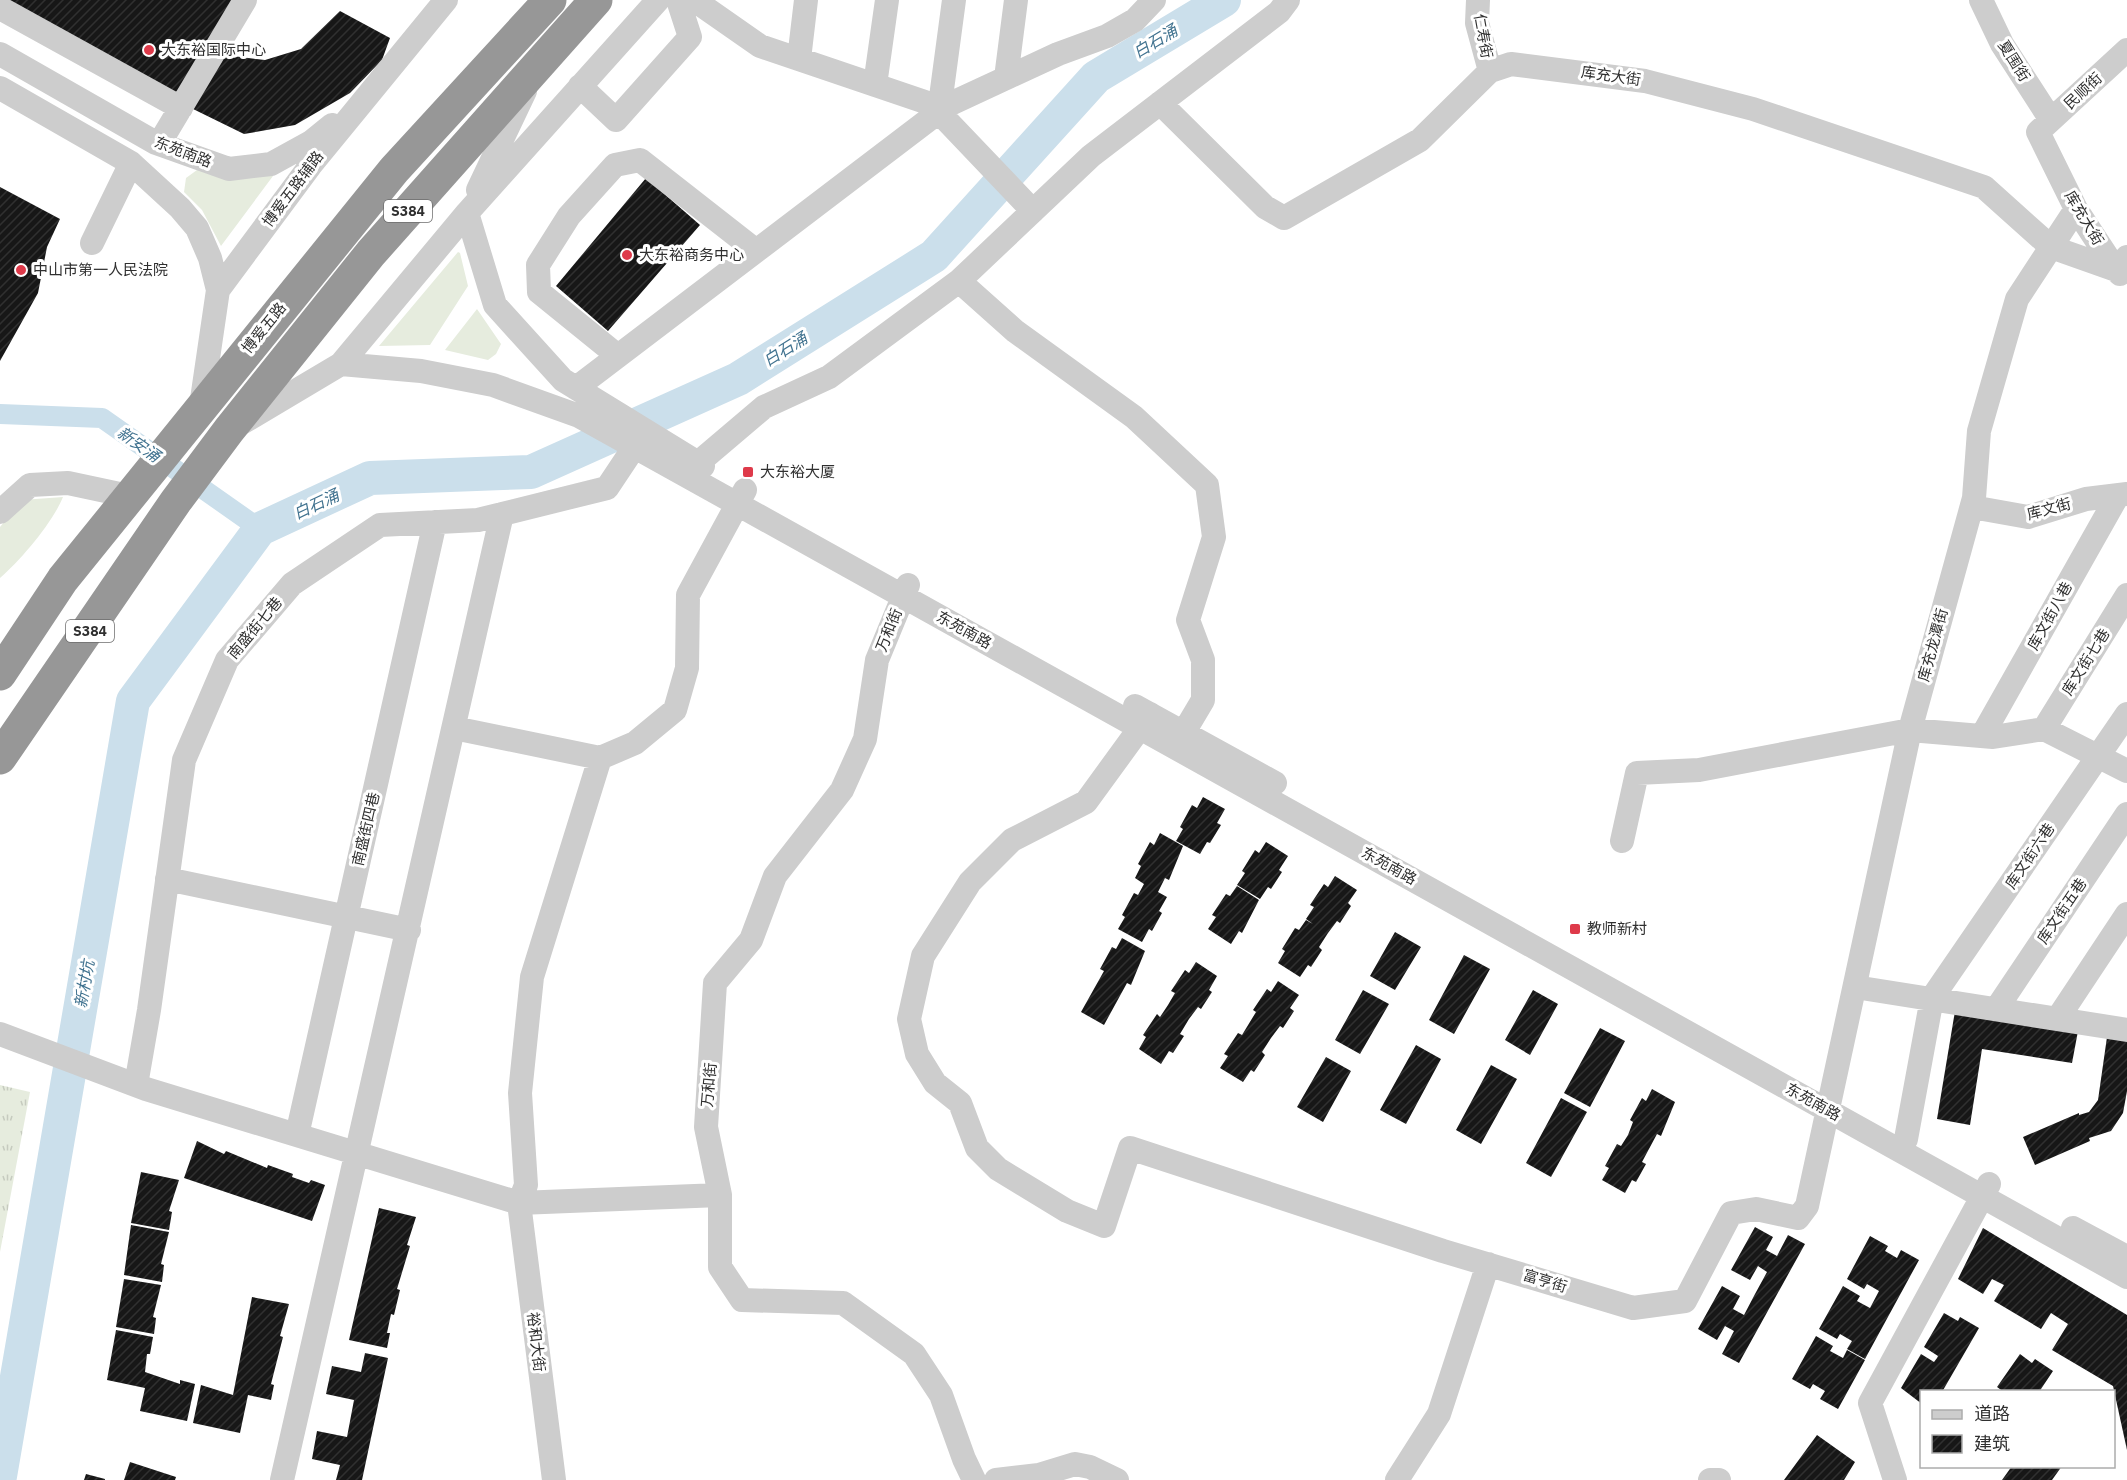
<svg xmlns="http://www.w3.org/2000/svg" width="2127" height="1480" font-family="'IBM Plex Sans','Noto Sans SC',sans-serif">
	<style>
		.grass { fill: #e6ecde }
		.park { fill: url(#park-tufts) }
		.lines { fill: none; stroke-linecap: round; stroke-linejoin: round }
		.canal { stroke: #cbdfeb; stroke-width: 20 }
		.river { stroke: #cbdfeb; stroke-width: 34 }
		.building { fill: url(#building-hatch) }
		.minor { stroke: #cdcdcd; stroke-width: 24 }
		.highway { stroke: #979797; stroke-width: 33 }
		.poi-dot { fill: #de3a4a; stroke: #fff; stroke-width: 2 }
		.labels { text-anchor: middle; stroke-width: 6; stroke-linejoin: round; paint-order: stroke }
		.shield { fill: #fff; stroke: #6e6e6e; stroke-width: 1.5 }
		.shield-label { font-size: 14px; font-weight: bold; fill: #303030 }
		.street-label { font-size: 15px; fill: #303030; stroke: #fff }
		.poi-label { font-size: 15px; fill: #303030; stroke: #fff; text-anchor: start }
		.water-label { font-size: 16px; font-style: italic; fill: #40728f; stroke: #fff }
	</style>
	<defs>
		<pattern id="park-tufts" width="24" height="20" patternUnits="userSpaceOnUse" patternTransform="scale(1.5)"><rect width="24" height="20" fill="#e6ecde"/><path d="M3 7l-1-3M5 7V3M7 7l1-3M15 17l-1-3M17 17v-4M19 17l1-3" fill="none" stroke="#c6cbbf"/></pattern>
		<pattern id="building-hatch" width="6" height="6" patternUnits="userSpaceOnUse" patternTransform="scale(1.5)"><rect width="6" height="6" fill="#171717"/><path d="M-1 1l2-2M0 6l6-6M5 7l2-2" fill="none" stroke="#303030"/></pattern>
	</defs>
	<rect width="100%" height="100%" fill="#fff"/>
	<path class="grass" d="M197,170l76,6 -52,70 -19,-36 -18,-18 2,-14z
		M458,252l2,1 8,33 -38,59 -51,1z
		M477,309l24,35 -5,10 -8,6 -43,-10z
		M63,497c-10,25 -42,63 -63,81v-51l22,-27z"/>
	<path class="park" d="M0,1085l30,7 -30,160z"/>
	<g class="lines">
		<path class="canal" d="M0,414l102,4 158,111"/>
		<path class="river" d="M0,1476l133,-775 127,-172 110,-51 161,-6 207,-93 196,-123 162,-179 128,-77"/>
	</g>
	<path class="building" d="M1,0h236l-59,99z
		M340,11l50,27 -8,22 -32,33 -55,32 -51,9 -53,-26 34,-53 40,5 36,-11z
		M646,178l54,47 -92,106 -52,-45z
		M0,187l60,32 -13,28 -9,46 -38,68z
		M1203,797l22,12 -8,14 4,2 -11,18 -3,-1 -7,12 -24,-13 7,-12 -3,-2 12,-22 5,3z
		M1160,833l23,13 -14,34 -4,-2 -7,14 9,5 -8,14 3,2 -10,18 -3,-2 -7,13 -24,-13 7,-12 -3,-2 12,-22 4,2 6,-11 -9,-6 6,-12 -3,-2 12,-22 4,3z
		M1266,842l22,14 -9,14 3,2 -11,17 -3,-2 -8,12 -23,-14 8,-12 -3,-2 13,-21 4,3z
		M1335,876l22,14 -9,13 3,3 -11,17 -3,-2 -9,12 -9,14 3,3 -11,17 -3,-2 -8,12 -22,-14 7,-12 -3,-2 13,-21 4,2 7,-10 7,4 -7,-5 8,-12 -4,-2 14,-21 4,3z
		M1237,886l22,14 -17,33 -3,-2 -8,13 -23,-15 8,-12 -4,-2 14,-21 4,2z
		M1395,932l26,15 -26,43 -25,-14z
		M1122,938l23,13 -14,34 -4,-2 -23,42 -23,-13 23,-41 -4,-2 12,-22 4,2z
		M1464,955l26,14 -36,65 -25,-14z
		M1196,962l21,14 -8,14 3,2 -11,17 -3,-2 -9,12 -9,15 4,2 -11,17 -4,-2 -8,13 -22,-15 7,-12 -3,-2 14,-21 3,3 8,-12 7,-12 -4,-2 14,-21 4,3z
		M1278,981l21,14 -9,13 4,3 -11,17 -3,-2 -9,12 -9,14 3,3 -11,17 -3,-2 -8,12 -23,-14 8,-12 -4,-2 14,-21 4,2 14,-23 -3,-2 14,-21 4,3z
		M1363,990l26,14 -29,50 -25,-14z
		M1533,990l25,14 -28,51 -25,-15z
		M1955,1011l123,20 -6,32 -90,-14 -12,76 -33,-6z
		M1600,1028l25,13 -35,66 -26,-14z
		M2107,1037l20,3v51l-4,22 -12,18 -22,7 1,3 -55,24 -12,-28 56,-24v2l10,-3 9,-12z
		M1416,1045l25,14 -35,65 -26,-14z
		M1326,1057l25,14 -28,51 -26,-15z
		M1491,1065l26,14 -36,65 -25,-14z
		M1652,1089l23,13 -14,34 -4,-2 -15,28 4,2 -10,18 -4,-2 -7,13 -23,-13 7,-12 -4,-2 12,-22 4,2 7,-11 5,-13 -3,-2 12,-22 4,3z
		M1561,1098l26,14 -36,65 -25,-14z
		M197,1141l27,13 2,-3 41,17 1,-3 25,9 -1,3 17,6 2,-3 14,5 -13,36 -128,-43z
		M141,1172l38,8 -10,31 3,1 -3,18 -38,-7z
		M379,1208l37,9 -9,28 3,1 -13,43 3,1 -6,25 -3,-1 -4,19h3l-3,15 -38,-8z
		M131,1225l38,7 -8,32 3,1 -2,17 -38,-7z
		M1755,1227l18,10 -7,13 11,6 11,-21 17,9 -66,119 -17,-9 12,-23 -9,-5 -8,14 -19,-11 24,-43 18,10 -7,13 11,6 11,-21 12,-22 -9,-6 -8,14 -19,-10z
		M1983,1228l144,87v135l-14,-64 -61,-36 16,-26 -17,-11 -10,16 -47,-28 10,-16 -12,-6 -9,15 -25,-15z
		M1870,1236l18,10 -3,5 12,7 4,-8 18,10 -54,99 -18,-10 5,-8 -12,-7 -3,5 -18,-10 24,-43 17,10 -3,5 13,7 9,-17 -12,-7 -3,5 -17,-10z
		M124,1279l37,6 -8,32 3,1 -2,16 -38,-7z
		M252,1297l37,7 -9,32 3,1 -12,47 3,1 -3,15 -23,-5 -8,38 -47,-10 8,-38 32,10z
		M1944,1313l14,8 2,-4 19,11 -37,64h-20v12l-21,-16 20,-34 13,8 3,-4 1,-2 -14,-9z
		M116,1330l37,7 -3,17h-3l-2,18 35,12v-4l15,4 -8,37 -47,-10 5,-23 -38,-8z
		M1816,1336l17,10 -3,5 13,7 4,-8 18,10 -27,49 -18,-10 5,-8 -12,-7 -3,5 -18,-10z
		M365,1353l23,5 -26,122h-26l4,-15 -28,-6 5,-28 30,6 7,-37 -28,-6 6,-28 29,6z
		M2020,1354l12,9 3,-4 18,12 -14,21h-35l-7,-5z
		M1817,1435l38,27 -11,18h-60z
		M130,1462l46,15 -1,3h-51z
		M2012,1466h50l-10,14h-50z
		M86,1474l19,5v1h-21z"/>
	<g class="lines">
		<path class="minor" d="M694,0l66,46 171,58 102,107
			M1478,0l-1,23 13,48
			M1981,0l21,44 49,76
			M0,8l181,100
			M0,54l156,89 73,26 42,-5 40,-22 21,-17
			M799,59l7,-59
			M1006,78l10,-78
			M875,85l12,-85
			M580,86l36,34 74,-83 -12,-37
			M0,88l131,75 49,45 17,20 13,30 8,32
			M1160,103l105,104 19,11 136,-78 70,-69 21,-7 134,17 108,28 231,78 67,60 65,23 11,-13
			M939,112l15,-112
			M159,144l86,-144
			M478,190l47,-99
			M467,213l28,92 68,75 140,86
			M92,243l39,-80
			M2120,274l-4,-4 -40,-61 -38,-77 89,-82
			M959,281l56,50 119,86 73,68 7,52 -26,83 15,40v40l-19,32
			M618,356l-79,-64 -1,-27 31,-49 46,-51 25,-5 115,90
			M341,364l80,7 72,14 86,31 1548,861
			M576,388l372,-283 110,-51 49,-18 28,-16 19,-20
			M201,406l17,-116 92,-124 136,-166
			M240,424l101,-60 126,-151 191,-213
			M698,463l66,-56 65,-30 130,-96 132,-125 188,-144 9,-12
			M1972,507l56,10 58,-18 41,-5
			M0,512l30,-27 38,-2 61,13
			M908,585l-31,75 -12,79 -23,51 -67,86 -24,64 -36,43 -9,144 14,68v72l22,33 101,3 71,51 27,41 23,64 10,21
			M1135,706l140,77
			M1150,714l-64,88 -74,38 -42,42 -47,74 -14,63 8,35 18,29 25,20 17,45 21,21 69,42 37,15 26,-78 313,103 190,57 52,-7 46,-88 25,-4 42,9 9,-12 103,-476 64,-232 5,-67 38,-132 59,-90
			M454,728l146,30 35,-15 40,-33 12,-42 1,-73 57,-105
			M2044,729l83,-134
			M1982,736l136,-241
			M1622,841l15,-68 62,-3 211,-40 83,7 51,-8 83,42
			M167,879l242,51
			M1855,987l272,43
			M1997,1008l130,-194
			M2058,1018l69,-104
			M0,1034l146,55 373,114 201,-8
			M136,1085l13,-75 35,-250 43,-100 65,-76 88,-59 98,-5 129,-32 28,-42
			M297,1135l138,-613
			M1906,1139l26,-141 195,-284
			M2073,1228l54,29
			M282,1480l220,-966
			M554,1480l-35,-277 7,-18 -6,-92 12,-116 68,-219
			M996,1480l43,-5 36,-11 15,3 27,13
			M1397,1480l42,-66 49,-150
			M1710,1480h9
			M1895,1480l-25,-77 119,-219"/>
		<path class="highway" d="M0,674l63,-95 331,-409 156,-170
			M0,758l176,-257 53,-71 142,-177 225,-253"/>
	</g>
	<g class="poi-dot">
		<circle cx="149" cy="50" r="6"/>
		<circle cx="627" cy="255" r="6"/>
		<circle cx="21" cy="270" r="6"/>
		<rect x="742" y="466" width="12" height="12" rx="3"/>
		<rect x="1569" y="923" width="12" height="12" rx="3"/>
	</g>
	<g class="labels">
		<g class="shield">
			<rect x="384" y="200" width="48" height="22" rx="4.5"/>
			<rect x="66" y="620" width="48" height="22" rx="4.5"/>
		</g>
		<g class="shield-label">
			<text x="408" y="216">S384</text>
			<text x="90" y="636">S384</text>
		</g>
		<g class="street-label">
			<text transform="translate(1483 36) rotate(80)" y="5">仁寿街</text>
			<text transform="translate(2014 61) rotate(58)" y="5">夏围街</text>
			<text transform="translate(1611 76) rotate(8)" y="5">库充大街</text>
			<text transform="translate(2083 91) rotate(-43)" y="5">民顺街</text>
			<text transform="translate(183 152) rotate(21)" y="5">东苑南路</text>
			<text transform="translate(293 189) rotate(-53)" y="5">博爱五路辅路</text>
			<text transform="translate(2084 218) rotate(59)" y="5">库充大街</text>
			<text transform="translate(264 328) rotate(-51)" y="5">博爱五路</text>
			<text transform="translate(2049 509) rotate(-15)" y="5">库文街</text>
			<text transform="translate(2050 616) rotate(-61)" y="5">库文街八巷</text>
			<text transform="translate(255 628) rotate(-50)" y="5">南盛街七巷</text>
			<text transform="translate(889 630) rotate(-68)" y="5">万和街</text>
			<text transform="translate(964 630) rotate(29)" y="5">东苑南路</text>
			<text transform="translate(1933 645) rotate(-75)" y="5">库充龙潭街</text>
			<text transform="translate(2086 662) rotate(-58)" y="5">库文街七巷</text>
			<text transform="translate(366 829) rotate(-77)" y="5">南盛街四巷</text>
			<text transform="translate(2030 856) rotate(-56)" y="5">库文街六巷</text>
			<text transform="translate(1389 866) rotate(29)" y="5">东苑南路</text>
			<text transform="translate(2062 911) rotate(-56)" y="5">库文街五巷</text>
			<text transform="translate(709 1085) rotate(-85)" y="5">万和街</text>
			<text transform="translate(1813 1102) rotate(29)" y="5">东苑南路</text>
			<text transform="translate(1545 1281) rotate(17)" y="5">富亨街</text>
			<text transform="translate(536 1342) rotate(83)" y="5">裕和大街</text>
		</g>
		<g class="poi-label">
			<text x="161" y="55">大东裕国际中心</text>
			<text x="639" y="260">大东裕商务中心</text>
			<text x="33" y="275">中山市第一人民法院</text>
			<text x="760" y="477">大东裕大厦</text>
			<text x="1587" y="934">教师新村</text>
		</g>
		<g class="water-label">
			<text transform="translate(1155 41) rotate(-31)" y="6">白石涌</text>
			<text transform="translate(785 349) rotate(-32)" y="6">白石涌</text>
			<text transform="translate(139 444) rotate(35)" y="6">新安涌</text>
			<text transform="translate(316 504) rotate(-25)" y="6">白石涌</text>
			<text transform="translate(84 984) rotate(-80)" y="6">新村坑</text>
		</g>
	</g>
	<rect x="1920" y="1390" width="195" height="78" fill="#ffffff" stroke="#acacac" stroke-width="1.5"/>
	<rect x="1932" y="1410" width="30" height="9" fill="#cdcdcd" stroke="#acacac" stroke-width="1.5"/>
	<text x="1974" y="1420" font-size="18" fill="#303030">道路</text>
	<rect x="1932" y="1435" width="30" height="18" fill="url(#building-hatch)" stroke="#acacac" stroke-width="1.5"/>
	<text x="1974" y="1450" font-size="18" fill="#303030">建筑</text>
</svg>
